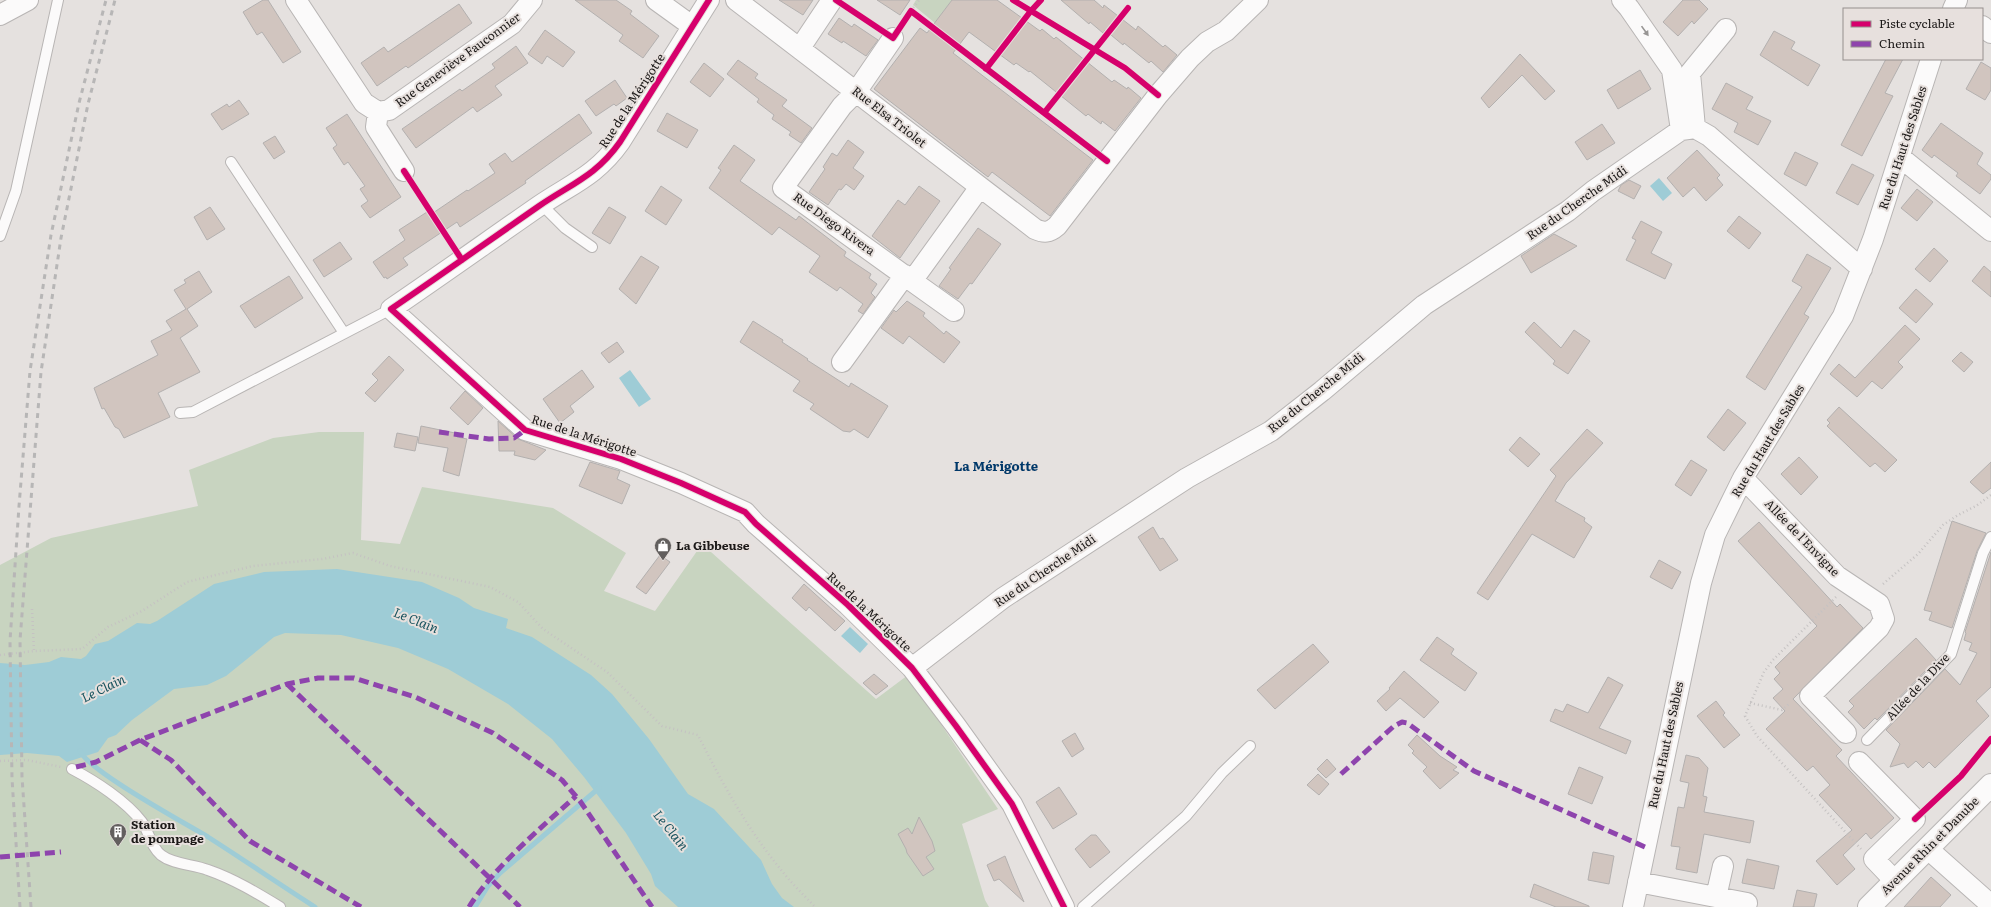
<svg xmlns="http://www.w3.org/2000/svg" width="1991" height="907" font-family="Literata,serif">
	<style>
		.green { fill: #c8d4c0 }
		.water { fill: #9eccd6 }
		.lines { fill: none; stroke-linecap: round; stroke-linejoin: round }
		.stream { stroke: #9eccd6; stroke-width: 5 }
		.building { fill: #d1c5bf; stroke: #b3b0af }
		.service-casing { stroke: #b8b5b4; stroke-width: 12 }
		.minor-casing { stroke: #b8b5b4; stroke-width: 22 }
		.tertiary-casing { stroke: #b8b5b4; stroke-width: 24 }
		.path { stroke: #c5c2c2; stroke-width: 2.5; stroke-dasharray: 1 3; stroke-linecap: butt }
		.service { stroke: #fbfafa; stroke-width: 10 }
		.minor { stroke: #fbfafa; stroke-width: 20 }
		.tertiary { stroke: #fbfafa; stroke-width: 22 }
		.rail { stroke: #b7b6b6; stroke-width: 3; stroke-dasharray: 5 5; stroke-linecap: butt }
		.quiet { stroke: #8e44ad; stroke-width: 5; stroke-dasharray: 10 5; stroke-linecap: butt }
		.cycleway-casing { stroke: #e7e0dd; stroke-width: 8 }
		.cycleway { stroke: #d6006c; stroke-width: 6 }
		.oneway { fill: #979594 }
		.labels { text-anchor: middle; stroke-width: 4; stroke-linejoin: round; paint-order: stroke }
		.street-label { font-size: 12px; fill: #1c1918; stroke: #e7e0dd }
		.poi-label { font-size: 12px; font-weight: bold; fill: #1c1918; stroke: #e7e0dd; text-anchor: start }
		.neighbourhood-label { font-size: 13px; font-weight: bold; fill: #003869; stroke: #e7e0dd }
		.water-label { font-size: 13px; font-style: italic; fill: #17525d; stroke: #e7e0dd }
	</style>
	<rect width="100%" height="100%" fill="#e5e1df"/>
	<path class="green" d="M916,0h36l-17,23 -22,-18z
		M319,432h45l-3,108 39,4 22,-57 131,21 73,45 -22,38 51,20 47,-67 174,155 32,-24 90,134 -36,15 23,76 4,7h-989v-342l51,-27 147,-32 -9,-36 84,-32z"/>
	<path class="water" d="M1659,178l13,15 -9,8 -13,-15z
		M630,370l21,29 -12,8 -20,-29z
		M337,569l85,13 37,16 15,10 34,11 -2,9 26,9 59,38 21,19 37,45 39,55 26,15 23,25 24,26 11,24 10,14 12,9h-116l-23,-21 -4,-12 -25,-41 -42,-56 -32,-38 -44,-35 -60,-35 -50,-21 -57,-13 -56,-2 -11,4 -48,39 -19,9 -33,4 -42,31 -16,15 -8,3 -10,14 -31,10 -8,-6 -32,-3 -27,2v-92l25,2 24,-3 12,-5 20,2 5,-3 9,-12 13,-3 29,-18 13,1 7,-3 57,-37 50,-12z
		M850,627l18,17 -8,9 -19,-17z"/>
	<g class="lines">
		<path class="stream" d="M80,751c9,20 103,71 128,86 36,23 71,47 107,70
			M475,907l13,-21 12,-13 99,-85"/>
	</g>
	<path class="building" d="M263,0h5l33,52 -18,11 -21,-31 -5,3 -14,-23z
		M575,0h41l16,11 -2,3 29,22 -16,22 -24,-17 4,-6z
		M779,0h34l-10,15z
		M877,0h33l-10,15z
		M952,0h45l43,31 2,-2 12,10 2,-2 56,45 2,-2 13,9 1,-2 13,11 -26,33 -13,-10 -1,3 -13,-10 -2,2 -56,-45 -1,1 -13,-9 -2,2 -45,-33 -16,21 140,107 -43,56 -58,-44 -4,5 -114,-88 46,-61 7,5z
		M1061,0h33l9,8 1,-3 32,25 2,-4 25,21 2,-2 12,10 -14,17 -12,-11 -2,2 -25,-20 -1,2 -18,-15 -2,3 -13,-11 -1,2z
		M1683,0h16l9,9 -14,15 -2,-3 -14,15 -15,-14z
		M459,4l13,19 -64,45 -2,-2 -29,20 -16,-23 23,-16 4,5z
		M839,18l13,9 2,-3 24,16 -12,16 -23,-15 -1,2 -14,-9z
		M545,30l30,22 -12,15 -16,-11 -5,8 -14,-10z
		M1774,31l21,11 -4,7 29,16 -12,21 -48,-31z
		M516,46l12,17 -33,23 7,9 -25,17 -4,-5 -57,41 -14,-19 58,-40 2,2 33,-23 -3,-4z
		M1520,54l35,37 -10,9 -23,-25 -33,33 -8,-10z
		M1886,59h17l-18,34 8,3 -31,60 -21,-11z
		M738,60l20,14 -3,4 32,22 -5,6 30,22 -11,15 -12,-8 2,-3 -19,-13 2,-4 -17,-13 2,-3 -32,-25z
		M1981,62l10,6v22l-6,10 -19,-11z
		M704,63l20,16 -14,18 -20,-15z
		M1640,70l11,19 -33,20 -11,-19z
		M615,80l12,18 -11,8 -2,-2 -18,12 -11,-15z
		M1726,83l27,14 -7,12 25,12 -13,24 -24,-13 4,-9 -26,-14z
		M239,100l10,14 -27,16 -11,-16 16,-10 2,3z
		M667,113l31,17 -11,18 -30,-17z
		M347,114l54,83 -31,21 -9,-12 7,-5 -8,-12 5,-3 -17,-24 -4,3 -11,-17 4,-3 -11,-17z
		M579,114l13,19 -67,48 1,2 -66,44 -3,-5 -54,36 5,7 -21,14 -1,-2 -2,1 -11,-16 32,-22 -6,-10 28,-18 3,3 37,-25 1,1 27,-18 -6,-9 16,-11 7,9z
		M1941,123l42,30 -6,11 14,11v4l-11,15 -24,-18 2,-3 -24,-18 -2,3 -10,-8z
		M1602,124l13,19 -28,17 -12,-18z
		M275,136l10,16 -11,7 -11,-16z
		M848,140l16,12 -11,16 11,8 -10,14 -8,-6 -5,6 -2,-1 -11,16 -19,-13 16,-23 -2,-2 9,-14 5,3z
		M734,145l21,15 -15,21 56,39 3,-4 47,36 -2,4 27,18 -2,4 8,6 -6,9 4,4 -12,17 -5,-3 5,-7 -23,-17 -3,4 -28,-19 11,-16 -41,-29 -7,8 -63,-47 12,-18 -3,-2z
		M1697,150l23,25 -3,3 6,7 -17,16 -12,-14 -11,10 -16,-19z
		M1795,152l23,11 -12,23 -22,-12z
		M1852,164l22,11 -16,30 -22,-12z
		M1629,180l12,6 -7,13 -16,-8 3,-6z
		M661,186l21,14 -16,25 -21,-14z
		M919,186l21,15 -40,57 -28,-22 26,-36 7,5z
		M1917,189l16,13 -16,19 -16,-13z
		M210,207l15,22 -18,11 -13,-23z
		M609,207l17,10 -16,27 -18,-11z
		M1739,216l22,17 -12,16 -22,-18z
		M1641,221l21,11 -11,21 21,11 -7,15 -39,-19 10,-20 -4,-2z
		M978,228l23,16 -29,40 -2,-1 -12,16 -19,-13 12,-17 -2,-1z
		M1554,234l23,12 -46,27 -10,-17z
		M340,242l12,17 -28,18 -11,-17z
		M1934,248l14,13 -18,21 -15,-13z
		M1807,254l24,14 -27,46 5,3 -44,73 -19,-13 56,-90 -10,-6z
		M641,256l18,11 -23,37 -17,-15z
		M1984,266l7,6v25l-19,-16z
		M199,271l13,21 -25,17 11,17 -18,12 20,34 -42,21 12,24 -46,21 -5,-9 -4,-2 -11,-19 -2,1 -8,-21 64,-33 -7,-14 21,-11 -6,-9 20,-12 -12,-19 12,-7 -2,-3z
		M289,276l14,22 -48,30 -15,-22z
		M1916,289l17,15 -17,19 -17,-15z
		M907,301l18,12 -2,3 21,18 2,-3 14,11 -16,21 -35,-27 -6,8 -22,-16 13,-18 2,2z
		M753,321l30,19 -1,2 26,17 -1,1 42,27 2,-4 37,23 -20,32 -14,-9 -4,3 -7,-1 -33,-22 4,-5 -21,-13 7,-10 -60,-39z
		M1534,322l27,26 13,-18 16,11 -22,33 -15,-10 2,-3 -30,-29z
		M1905,325l15,14 -22,23 5,5 -21,22 -10,-8 -15,16 -27,-23 9,-10 16,14z
		M617,342l7,10 -15,11 -8,-10z
		M1961,352l12,10 -9,10 -12,-11z
		M389,356l15,14 -29,32 -10,-9 13,-13 -6,-6z
		M582,370l12,17 -24,19 4,6 -14,11 -17,-24z
		M465,391l18,17 -15,17 -18,-17z
		M1839,407l58,53 -12,12 -10,-9 -5,4 -43,-41 3,-3 -3,-3z
		M1728,409l18,14 -22,28 -17,-14z
		M498,421l20,18 28,11 -11,10 -21,-5 1,-4h-16z
		M421,426l39,8 -3,3 10,2 -8,37 -16,-5 5,-23 -30,-5z
		M1587,429l16,14 -37,40 -11,18 30,17 -1,3 8,6 -18,31 -42,-24 -44,66 -11,-7 79,-117 -6,-6z
		M397,433l21,4 -3,14 -21,-4z
		M1520,437l20,17 -12,13 -19,-17z
		M1799,457l19,20 -17,18 -20,-21z
		M1691,460l16,10 -16,26 -16,-11z
		M590,462l30,9 -3,8 13,6 -8,19 -43,-18z
		M1991,462v26l-8,6 -13,-12z
		M1952,521l34,12 -9,18 -25,77 -23,-8 3,-8 -8,-2z
		M1759,522l78,85 3,-3 23,24 -70,71 49,51 -6,6 58,62 -23,21 -5,-6 -23,22 12,14 -18,16 -21,-24 36,-31 -33,-35 11,-10 -17,-19 -6,5 -41,-42 19,-18 -12,-13 10,-9 -9,-10 6,-6 -5,-6 42,-41 -79,-85z
		M1153,527l7,12 3,-1 15,22 -18,11 -22,-34z
		M1991,552v135l-15,14 13,15 -54,52 -6,-6 -6,6 -7,-7 -8,7 -4,-5 -14,4 10,-23 -14,-14 59,-61 15,16 17,-32 -8,-3 3,-7 -8,-3 2,-7 -1,-1z
		M660,555l10,7 -24,32 -10,-7z
		M1659,560l22,12 -9,17 -22,-12z
		M804,584l41,37 -10,10 -26,-24 -3,4 -14,-13z
		M1437,637l17,12 -3,5 26,19 -12,18 -45,-31z
		M1916,638l20,22 -59,60 -2,-2 -11,11 -16,-17 6,-6 -5,-5z
		M1313,644l16,18 -54,47 -18,-19z
		M1404,671l35,31 -15,16 -24,-20 -14,13 -9,-10 13,-12 -1,-1z
		M874,674l14,12 -12,9 -13,-12z
		M1608,677l15,8 -24,43 32,13 -5,13 -76,-33 5,-12 8,3 4,-8 21,9z
		M1716,701l9,12 -2,2 17,20 -16,13 -27,-32z
		M1075,733l9,16 -12,8 -10,-16z
		M1417,735l23,21 17,11 -4,3 6,3 -19,16 -17,-18 4,-4 -15,-14 2,-2 -6,-6z
		M1686,755l13,3 9,10 -5,28 4,1 -3,15 50,9 -4,22 -46,-9 -7,39 -21,-4 4,-22 -9,-1 7,-39 6,1 5,-25 -9,-2z
		M1327,759l9,10 -10,9 -9,-9z
		M1579,767l24,10 -11,27 -24,-10z
		M1318,774l11,10 -10,11 -12,-10z
		M1059,787l18,27 -24,15 -17,-27z
		M919,817l13,24 3,10 -9,6 8,12 -11,7 -16,-23 -1,-4 -8,-15 10,-6 4,6z
		M1091,835h5l14,17 -20,16 -15,-19z
		M1593,852l21,4 -5,28 -21,-4z
		M1005,856l7,18 12,28 -25,-23 -5,2 -7,-16z
		M1747,859l32,7 -5,23 -32,-6z
		M1931,877l20,18 -11,12h-36z
		M1534,884l55,22v1h-33l-26,-10z
		M1797,890l20,4 -3,13h-21z"/>
	<g class="lines">
		<defs>
			<path id="service" d="M231,162l113,171
				M541,204l24,24 27,19
				M0,236l16,-45 42,-191
				M180,413l13,-1 198,-103
				M1867,740l84,-86 32,-101 8,-16
				M72,769c23,12 54,32 70,53 7,10 9,25 19,33 13,10 32,9 47,15 26,9 49,23 72,37
				M1083,907l103,-91 36,-43 28,-27"/>
			<path id="minor" d="M296,0l68,103 14,9 11,-2 123,-86 20,-24
				M656,0l36,26
				M709,0l-89,142c-24,34 -49,42 -81,64 -49,34 -98,69 -148,103l134,121 96,29 60,24 64,29 11,12 92,81 64,63 44,58 56,78 52,103
				M736,0l299,229c9,4 14,4 22,-3l101,-131 32,-37 17,-16 19,-11 32,-31
				M1622,0l7,8 43,62 9,60
				M1953,9l4,-9
				M0,15l28,-15
				M1982,26l9,7
				M893,38l-37,54 -14,14 -59,82 129,93 68,-94
				M800,48l32,-48
				M378,112l-2,15 28,44
				M1695,128l-5,-55 36,-44
				M1900,157l91,74
				M912,281l42,30
				M842,362l63,-87
				M1743,478l94,98 42,28 5,15 -5,9 -69,68 36,37
				M912,668l91,-70 184,-120 84,-47 51,-40 102,-86 144,-94 25,-20 88,-61 14,-2 14,8 153,133
				M1859,762l56,57 -41,40 20,21
				M1928,849l63,56
				M1638,882l109,21
				M1716,897l7,-31
				M1633,907l68,-324 14,-48 28,-57 100,-162 30,-77 58,-180"/>
			<path id="tertiary" d="M1869,907l122,-122"/>
		</defs>
		<use href="#service" class="service-casing"/>
		<use href="#minor" class="minor-casing"/>
		<use href="#tertiary" class="tertiary-casing"/>
		<path class="path" d="M911,11l8,-11
			M1883,584l35,-30 25,-29 15,-10 18,-9 15,-11
			M1836,597l-63,63 -9,12 -19,44 12,20 104,113
			M32,609l2,42
			M0,655l34,-4 48,-2 26,-22 34,-16 45,-29 66,-16 69,-7 31,-6 37,13 100,21 28,15 25,27 64,43 55,54 36,9c24,48 50,95 84,136 10,13 22,24 33,36
			M1750,703l32,7 7,-6
			M0,761l27,-1 34,7"/>
		<use href="#service" class="service"/>
		<use href="#minor" class="minor"/>
		<use href="#tertiary" class="tertiary"/>
		<path class="rail" d="M20,907l-8,-129 -2,-137 9,-135 11,-135 21,-136 28,-132 27,-103
			M31,907l-9,-130 -2,-137 21,-268 20,-134 27,-134 27,-104"/>
		<path class="quiet" d="M439,432l50,7 25,-1 11,-8
			M287,684l233,223
			M140,740l31,20 79,81 111,66
			M76,767l20,-5 44,-22 147,-56 31,-6h36l61,19 78,36 69,47 18,21 72,106
			M1341,774l53,-48 8,-4 5,1 67,48 171,76
			M0,857l61,-5
			M469,907c24,-39 73,-80 107,-111"/>
		<defs>
			<path id="cycleway" d="M709,0l-89,142c-24,34 -49,42 -81,64 -49,34 -98,69 -148,103l134,121 96,29 60,24 64,29 11,12 92,81 64,63 44,58 56,78 52,103
				M836,0l57,38 18,-27 196,150
				M1013,0l112,68 33,27
				M986,69l44,-57 11,-12
				M1044,113l84,-105
				M404,171l58,89
				M1915,819l46,-43 30,-37"/>
		</defs>
		<use href="#cycleway" class="cycleway-casing"/>
		<use href="#cycleway" class="cycleway"/>
	</g>
	<defs><path id="oneway-solid" d="M-6-.8H1V-3.2L6.5 0L1 3.2V.8H-6Z"/></defs>
	<use class="oneway" href="#oneway-solid" transform="translate(1645 31) rotate(55)"/>
	<defs>
		<symbol id="shop-pin" viewBox="-11 -11 22 30"><path d="M0 17L-7.5 6A9.5 9.5 0 1 1 7.5 6Z" fill="#625f5e" stroke="#e7e0dd"/><path d="M-5-2.5h2.3a2.7 3.5 0 0 1 5.4 0H5L5.5 6h-11ZM-1.5-2.5h3a1.5 2.3 0 0 0-3 0Z" fill="#fff"/></symbol>
		<symbol id="building-pin" viewBox="-11 -11 22 30"><path d="M0 17L-7.5 6A9.5 9.5 0 1 1 7.5 6Z" fill="#625f5e" stroke="#e7e0dd"/><path d="M-4-6H4V6H1V3H-1V6H-4ZM-2.5-4.3h1.7v1.8h-1.7ZM.8-4.3h1.7v1.8H.8ZM-2.5-1h1.7V.8h-1.7ZM.8-1h1.7V.8H.8Z" fill="#fff"/></symbol>
	</defs>
	<g fill-rule="evenodd">
		<use href="#shop-pin" x="653" y="536" width="20" height="27"/>
		<use href="#building-pin" x="108" y="822" width="20" height="27"/>
	</g>
	<g class="labels">
		<g class="street-label">
			<text transform="translate(458 60) rotate(-36)" y="4">Rue Geneviève Fauconnier</text>
			<text transform="translate(632 101) rotate(-57)" y="4">Rue de la Mérigotte</text>
			<text transform="translate(889 117) rotate(38)" y="4">Rue Elsa Triolet</text>
			<text transform="translate(1903 148) rotate(-72)" y="4">Rue du Haut des Sables</text>
			<text transform="translate(1577 203) rotate(-35)" y="4">Rue du Cherche Midi</text>
			<text transform="translate(834 224) rotate(36)" y="4">Rue Diego Rivera</text>
			<text transform="translate(1316 393) rotate(-39)" y="4">Rue du Cherche Midi</text>
			<text transform="translate(584 436) rotate(18)" y="4">Rue de la Mérigotte</text>
			<text transform="translate(1768 441) rotate(-59)" y="4">Rue du Haut des Sables</text>
			<text transform="translate(1802 538) rotate(46)" y="4">Allée de l'Envigne</text>
			<text transform="translate(1045 571) rotate(-34)" y="4">Rue du Cherche Midi</text>
			<text transform="translate(869 612) rotate(43)" y="4">Rue de la Mérigotte</text>
			<text transform="translate(1918 687) rotate(-47)" y="4">Allée de la Dive</text>
			<text transform="translate(1666 745) rotate(-78)" y="4">Rue du Haut des Sables</text>
			<text transform="translate(1930 846) rotate(-45)" y="4">Avenue Rhin et Danube</text>
		</g>
		<g class="poi-label">
			<text x="676" y="550">La Gibbeuse</text>
			<text x="131" y="829">Station<tspan x="131" dy="14">de pompage</tspan></text>
		</g>
		<g class="neighbourhood-label">
			<text x="996" y="471">La Mérigotte</text>
		</g>
		<g class="water-label">
			<text transform="translate(416 620) rotate(22)" y="5">Le Clain</text>
			<text transform="translate(103 688) rotate(-26)" y="5">Le Clain</text>
			<text transform="translate(671 830) rotate(51)" y="5">Le Clain</text>
		</g>
	</g>
	<rect x="1843" y="8" width="140" height="52" fill="#e7e0dd" stroke="#96908e"/>
	<rect x="1851" y="21" width="20" height="6" fill="#d6006c" stroke="#96908e"/>
	<text x="1879" y="28" font-size="12" fill="#1c1918">Piste cyclable</text>
	<rect x="1851" y="41" width="20" height="6" fill="#8e44ad" stroke="#96908e"/>
	<text x="1879" y="48" font-size="12" fill="#1c1918">Chemin</text>
</svg>
